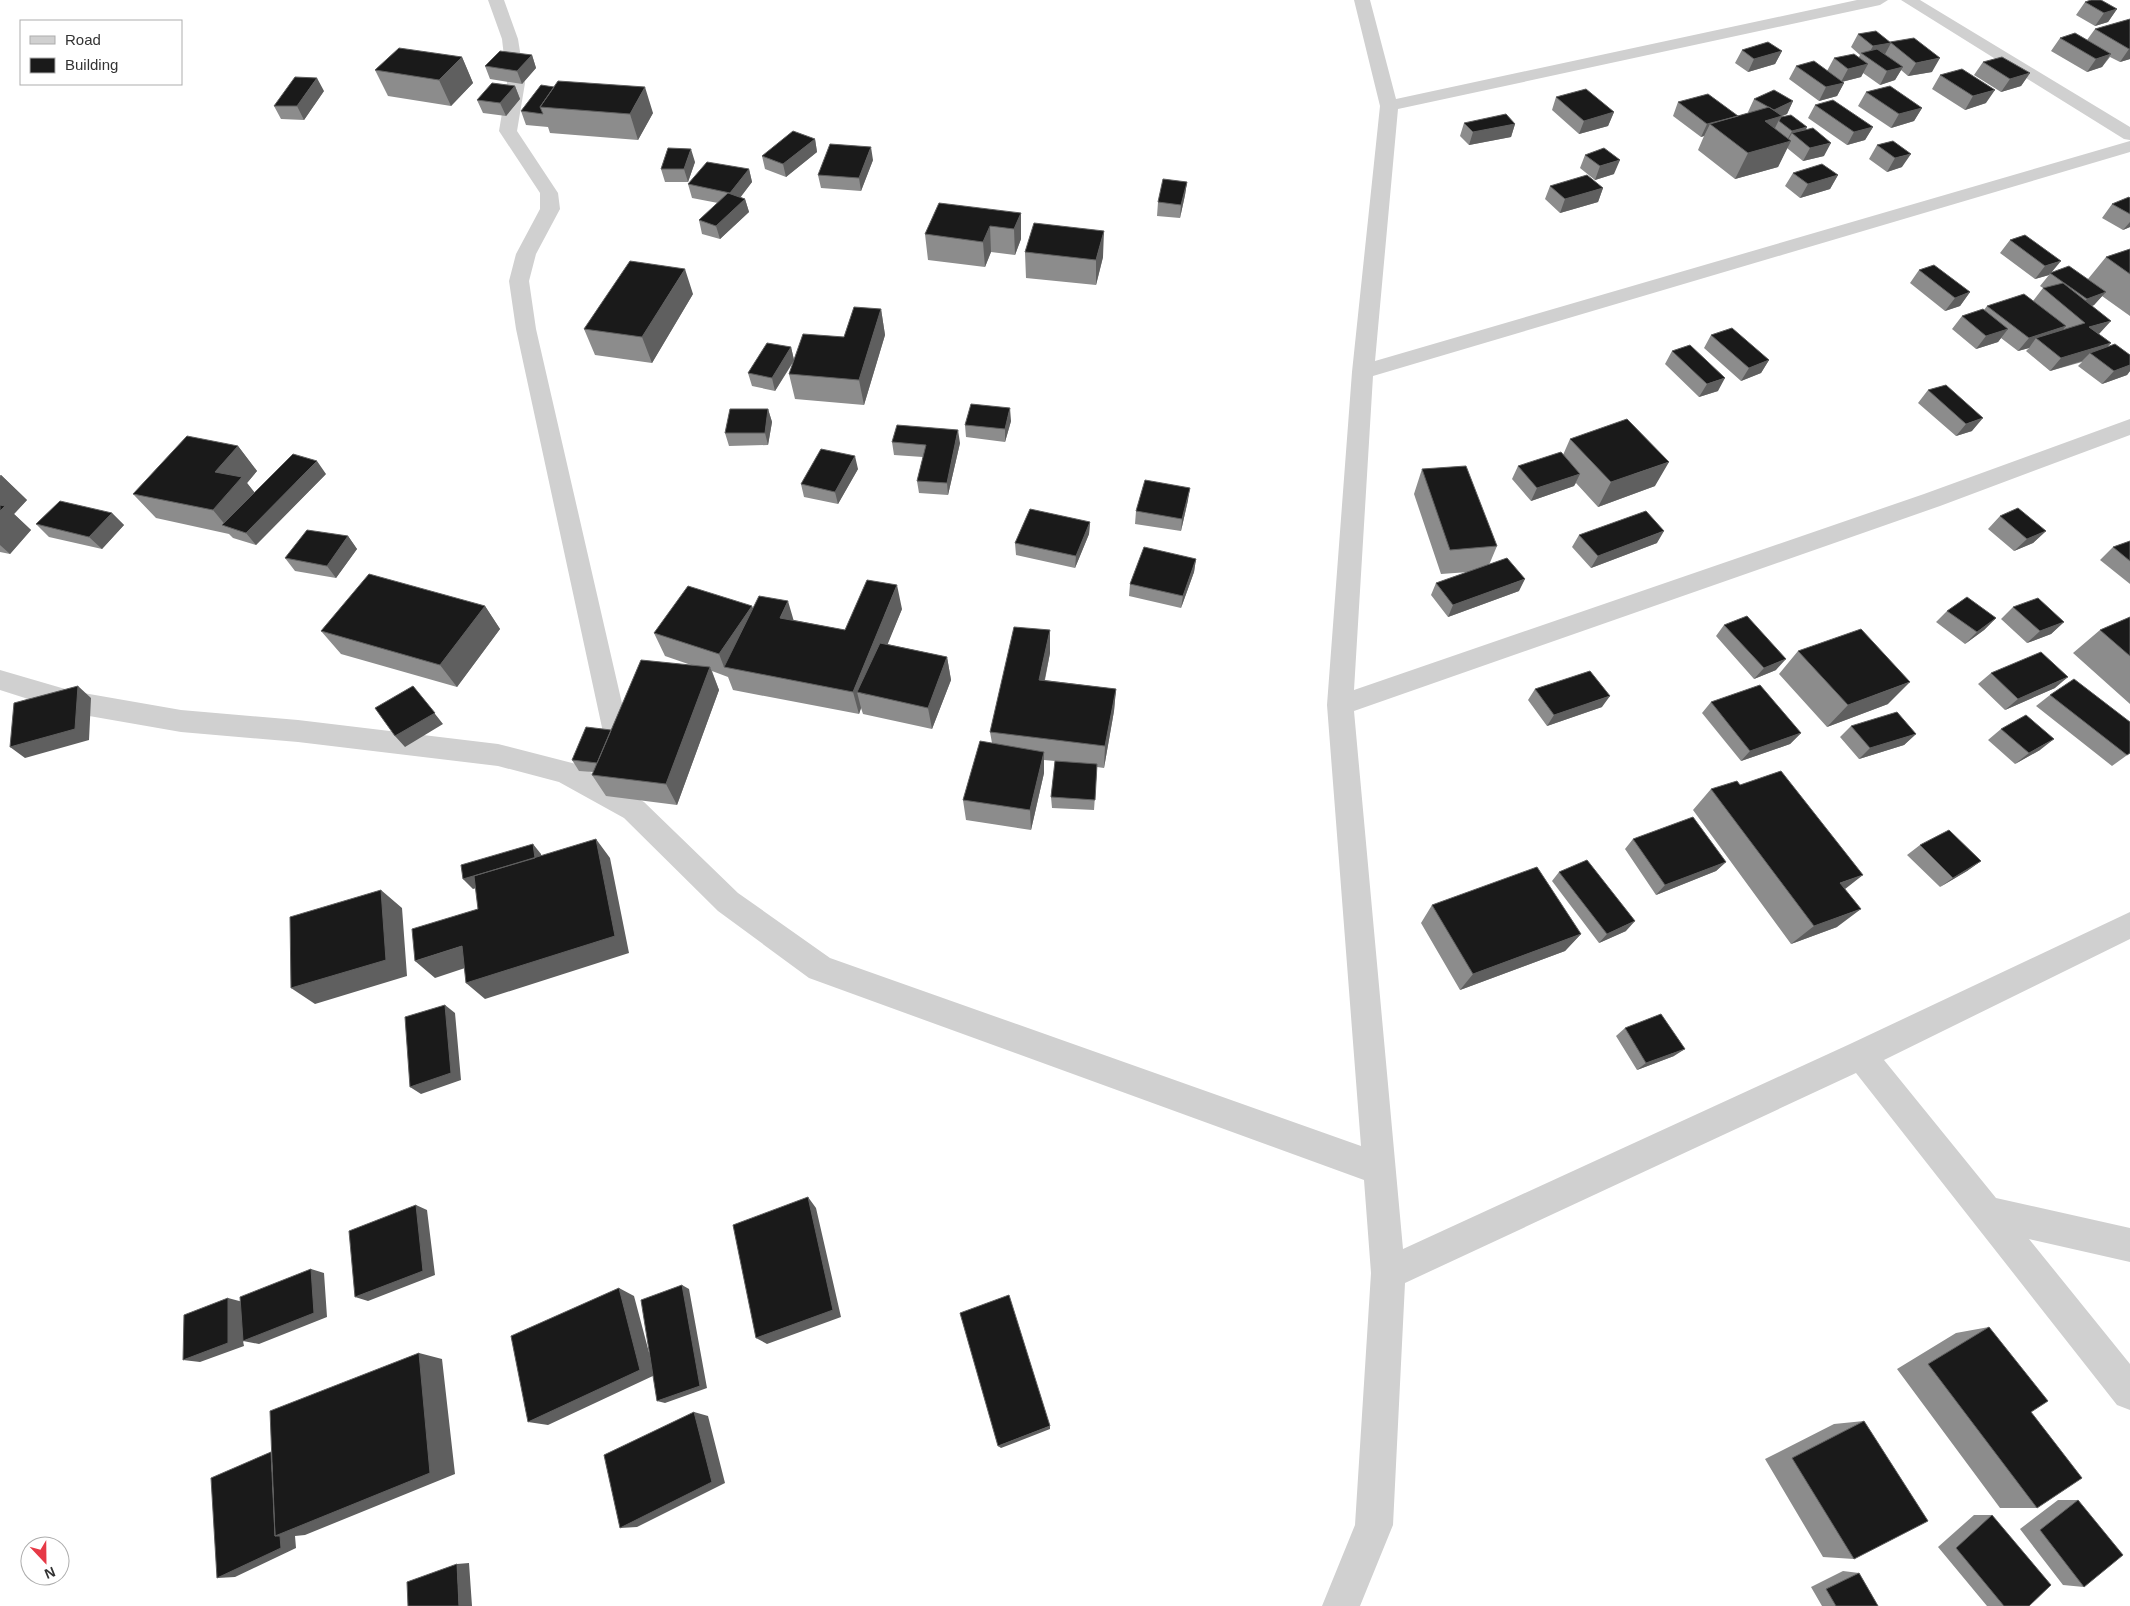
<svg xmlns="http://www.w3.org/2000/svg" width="2130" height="1606" font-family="Arial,sans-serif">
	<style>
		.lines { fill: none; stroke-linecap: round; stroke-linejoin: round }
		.minor { fill: #d0d0d0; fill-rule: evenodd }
		.wall { fill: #8c8c8c }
		.shaded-wall { fill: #5f5f5f }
		.building { fill: #1a1a1a; stroke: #5f5f5f }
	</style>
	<rect width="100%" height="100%" fill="#fff"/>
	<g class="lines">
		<path class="minor" d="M488,0h16l14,39 7,44 -8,48 41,62 2,16 -24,45 -7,27 7,48 99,431 -3,8 -10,3 -10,-3 -3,-8 -93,-431 -7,-48 7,-27 24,-45v-16l-41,-62 8,-48 -5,-44z
			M1354,0h16l26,99 461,-99h31l-8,5 -482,104 -23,252 755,-220v11l-757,224 -19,314 570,-196 206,-75v16l-190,71 -586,205 49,538 447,-205 280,-132v27l-246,121 112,138 134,30v34l-101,-23 101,125v46l-13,-5 -261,-332 -451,210 -12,242 -33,81h-38l33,-81 16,-252 -7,-93 -555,-202 -91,-67 -94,-93 -65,-36 -61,-16 -200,-24 -117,-10 -109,-19 -72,-23v-20l72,21 109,19 117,10 200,24 78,20 68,38 94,91 92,65 531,188 -34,-441 25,-333 28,-266z
			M1901,0h19l210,127v13l-6,-1z"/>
	</g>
	<path class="wall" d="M2085,2l32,7 -9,13 -13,4 -19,-11z
		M2130,19v40l-10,3 -10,-5 -8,10 -15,5 -36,-21 9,-13 27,2 8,-11z
		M1858,34l32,8 42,30 -24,4 -7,-6 -6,10 -15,5 -17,-12 -2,4 -19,5 2,1 -7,13 -18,5 -30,-22 7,-13 31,5 7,-13 25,-1 1,-2 -9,-8z
		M1742,50l40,1 -7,13 -27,8 -13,-9z
		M532,55l4,13 -14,16 -32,-5 -5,-13z
		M462,57l11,26 -22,23 -63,-10 -13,-26z
		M1983,62l47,11 -9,13 -20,6 -27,-17z
		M1940,75l46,28 -21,7 -33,-21z
		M541,85l112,28 -15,27 -88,-7 -2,-6 -22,-2 -5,-14z
		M515,86l5,13 -14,17 -23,-3 -6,-13z
		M324,91l-20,29 -23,-1 -7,-13z
		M1866,92l56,16 -8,13 -23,7 -33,-22z
		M1556,97l58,15 -6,14 -29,8 -27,-24z
		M1754,99l39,2 -6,13 -6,3 26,10 -1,3 18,26 -21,5 -16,-13 -9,19 -43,12 -37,-29 6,-14 -3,1 -28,-21 5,-14 60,14 11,-3 -1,-1z
		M1815,105l58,22 -8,13 -18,5 -39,-27z
		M1464,123l51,1 -4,13 -42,8 -9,-9z
		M815,139l2,13 -31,25 -21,-8 -3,-13z
		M1893,141l9,26 -15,5 -18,-13 8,-14z
		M1585,155l29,19 -19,6 -15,-12z
		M873,160l-12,31 -40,-3 -3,-13z
		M695,162l-7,20h-23l-4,-13z
		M749,169l3,13 -12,15 5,2 4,13 -29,27 -18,-5 -3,-14 19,-17 -26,-5 -4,-14z
		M1793,173l45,2 -8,14 -30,9 -15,-12z
		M1187,182l-2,13 -5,23 -23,-2 1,-14z
		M1550,186l53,2 -5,14 -38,11 -15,-14z
		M2130,198v29l-7,3 -21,-12 10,-14z
		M1021,213v26l-6,16 -24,-3 -6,15 -57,-7 -3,-26z
		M2025,235l27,37 36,7 18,-22 24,-8v67l-28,-20 -8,9 -2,1 7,28 12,9 -4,4 23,8v16l-3,4 -25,9 -24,-18 4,-4 -32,9 -24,-20 3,-3 -11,3 -17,-13 -3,4 -22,7 -24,-20 10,-13 22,-6 3,-4 46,-5 10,-13 -3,-2 9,-11 -14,4 -35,-26 10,-13z
		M1025,252l78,5 -7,28 -70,-7z
		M1919,270l51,22 -10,14 -15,5 -35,-28z
		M693,294l-41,69 -57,-8 -11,-26z
		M881,309l4,26 -21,70 -69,-6 -6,-25 5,-13 -19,30 -23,-5 -4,-13 43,-26 3,13 50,-23z
		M1711,335l58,25 -8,13 -20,8 -37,-33z
		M1672,351l46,40 -19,6 -34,-33z
		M1946,385l26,46 -16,5 -38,-33 10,-13z
		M768,409l4,13 -4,23 -39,1 -4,-13z
		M1011,421l-6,21 -39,-5 -1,-12z
		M1570,439l85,47 -57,21 -22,-24 -2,3 -43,15 -19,-22 6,-13 45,-11z
		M892,442l68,1 -12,52 -29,-2 -2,-12 6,-24 -29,-2z
		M238,446l19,25 -10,12 8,10 71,-19 -70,71 -23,-7 -4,-4 -73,-16 -23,-24z
		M858,469l-20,35 -34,-7 -3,-13z
		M1422,469l75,77 -8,19 30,26 -71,26 -17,-22 5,-12 33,-11 -28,2 -27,-80z
		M0,475h1l26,25 -13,14 17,16 -21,24 -10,-2z
		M1188,500l-7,31 -46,-7 1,-13z
		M112,513l12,12 -22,24 -53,-12 -13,-13z
		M2000,516l46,15 -13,12 -19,8 -26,-22z
		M1090,522l-1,12 -14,34 -59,-13 -1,-12z
		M1579,535l78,8 -66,25 -19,-21z
		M348,536l9,13 -21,29 -41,-7 -10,-13z
		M2130,541v43l-30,-24 13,-13z
		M1196,559l-2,13 -13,36 -52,-12 1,-12z
		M485,606l15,23 -43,58 -116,-33 -20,-23z
		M752,606l1,3 41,11 51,10 57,-21 -15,35 60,13 4,23 -19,49 -69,-15 -2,-6 -2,6 -126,-24 -5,-13 -16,-6 7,19 -42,115 -71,-9 -14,-21 1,-3 -14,-1 -7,-11 122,-94 -29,-10 -11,-23z
		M2013,607l51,15 -13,12 -24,9 -26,-24z
		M1947,611l49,7 -12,12 -19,14 -29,-22z
		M2130,617v87l-57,-51 27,-23z
		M1724,625l52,45 -22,9 -38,-43z
		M1050,630v23l-5,27 71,9 -2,22 -10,57 -7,-1 -3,43 -42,-2 -1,-11 4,-36 -11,-1v13l-13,57 -65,-10 -3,-20 29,-57 -2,-11z
		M1798,651l90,53 -61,23 -48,-53z
		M1991,673l64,15 -50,22 -27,-26z
		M1535,689l67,18 -55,19 -19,-26z
		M2050,695l80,58 -18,13 -76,-60z
		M1711,702l90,31 -11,11 -49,17 -39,-48z
		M1851,726l65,8 -12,11 -45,14 -19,-22z
		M2001,729l39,21 -25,14 -27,-24z
		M1740,785l105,104 -8,38 -46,17 -98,-134 18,-21z
		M1633,839l93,23 -10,9 -60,24 -31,-46z
		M1920,845l61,16 -14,10 -27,16 -33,-32z
		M1559,872l67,59 -27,12 -47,-62z
		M1432,905l149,29 -16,17 -105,39 -39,-67z
		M1625,1028l49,28 -37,14 -21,-34z
		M1989,1327l42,85 6,96h-37l-103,-139 59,-36z
		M1864,1421l-10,138 -31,-2 -58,-98 69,-35z
		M2058,1500h20l6,87 -21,-2 -43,-56z
		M1974,1515h18l37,91h-42l-49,-59z
		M1843,1571l16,2 19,33h-56l-11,-19z"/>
	<path class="shaded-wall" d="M2117,9l-9,13 -13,4 9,-13z
		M1891,43l-7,13 -17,1 6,-11z
		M2129,49h1v10l-10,3z
		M1782,51l-7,13 -27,8 6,-13z
		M2111,54l-9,13 -15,5 9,-13z
		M532,55l4,13 -14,16 -5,-13z
		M462,57l11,26 -22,23 -12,-26z
		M1940,58l-8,14 -24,4 8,-13z
		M1868,64l-7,13 -20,5 7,-13z
		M1903,67l-8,13 -15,5 7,-14z
		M2030,73l-9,13 -20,6 9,-13z
		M317,78l7,13 -20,29 -7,-14z
		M1844,83l-7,13 -18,5 7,-14z
		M515,86l5,13 -14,17 -6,-13z
		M645,87l8,26 -15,27 -8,-26z
		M1995,90l-9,13 -21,7 8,-14z
		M1793,101l-6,13 -6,2 -13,26 -3,-21 9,-11z
		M1922,108l-8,13 -23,7 8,-14z
		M1614,112l-6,14 -29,8 5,-13z
		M1515,124l-4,13 -42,8 4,-13z
		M1707,124h3l-6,12 -3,1z
		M1807,127l-7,13 -8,-7 -5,9 4,-1 -13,26 -43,12 13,-26 38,-11 6,-11z
		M1873,127l-8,13 -18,5 7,-13z
		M815,139l2,13 -31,25 -3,-13z
		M1831,143l-7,13 -21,5 7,-13z
		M871,147l2,13 -12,31 -2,-13z
		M691,149l4,13 -7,20 -4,-13z
		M1911,154l-9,13 -15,5 8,-14z
		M1620,160l-6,14 -19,6 5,-14z
		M749,169l3,13 -18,24 -4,-13z
		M1838,175l-8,14 -30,9 8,-14z
		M1187,182l-2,13 -5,23 1,-13z
		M1603,188l-5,14 -38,11 5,-14z
		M745,199l4,13 -29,27 -4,-13z
		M1021,213v26l-6,16 -1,-26z
		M2130,222v5l-7,3z
		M990,226l1,26 -6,15 -2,-25z
		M1104,231l-1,26 -7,28v-25z
		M2061,261l-10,12h-1l-1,2 -14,4 10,-13z
		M685,269l8,25 -41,69 -10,-26z
		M1970,292l-10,14 -15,5 10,-13z
		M2106,292l-12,13 -18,7 11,-13z
		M881,309l4,26 -21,70 -5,-25z
		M2111,321l-12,13 -10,-7z
		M2066,326l-11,13 -19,-1 -7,10 -11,3 11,-13z
		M2008,329l-10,13 -22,7 10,-13z
		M2111,343l-12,13 -9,-3 -8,8 -32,10 11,-13z
		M791,347l3,13 -19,31 -3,-13z
		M1769,360l-8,13 -20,8 8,-13z
		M2130,365v6l-3,4 -25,9 12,-13z
		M1725,378l-7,13 -19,6 8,-13z
		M1010,408l1,13 -6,21v-13z
		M768,409l4,13 -4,23 -3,-12z
		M1983,418l-11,13 -16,5 10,-12z
		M958,430l2,13 -12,52 -1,-12z
		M238,446l19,25 -10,12 15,19 -35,25 -14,-17 2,-38z
		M855,456l3,13 -20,35 -3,-12z
		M317,461l9,13 -70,71 -10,-12z
		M1669,462l-14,24 -57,21 13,-25z
		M1580,474l-6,12 -43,15 6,-13z
		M1,475l26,25 -13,14 17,16 -21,24 -10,-9v-68z
		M1190,488l-2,12 -7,31 1,-12z
		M112,513l12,12 -22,24 -13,-12z
		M1090,522l-1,12 -14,34 1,-12z
		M1664,531l-7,12 -66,25 7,-12z
		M2046,531l-13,12 -19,8 13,-12z
		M348,536l9,13 -21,29 -9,-12z
		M1196,559l-2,13 -13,36 2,-12z
		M1525,579l-6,12 -71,26 5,-12z
		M897,585l5,24 -35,86 -10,-3 4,16 -2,6 -6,-22z
		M788,601l7,24 -15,-7z
		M485,606l15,23 -43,58 -17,-22z
		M752,606l8,24 -36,37 -5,-13z
		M1996,618l-12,12 -19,14 12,-12z
		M2064,622l-13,12 -24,9 13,-12z
		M1050,630v23l-10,49 -1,-22z
		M947,657l4,23 -19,49 -4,-21z
		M1786,659l-10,11 -22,9 10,-11z
		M710,667l9,23 -42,115 -11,-21z
		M2068,677l-13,11 -50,22 13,-11z
		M1910,682l-22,22 -61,23 21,-22z
		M78,686l13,12 -2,42 -64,18 -15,-11z
		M413,686l30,38 -38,23 -10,-11z
		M1116,689l-2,22 -10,57 1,-22z
		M1610,696l-8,11 -55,19 7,-11z
		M1801,733l-11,11 -49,17 9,-10z
		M1916,734l-12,11 -45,14 11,-11z
		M2054,739l-14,11 -25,14 14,-11z
		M1044,752v21l-13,57 -1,-20z
		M596,839l14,19 19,95 -144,46 -19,-16z
		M533,844l8,10 2,15 -70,20 -10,-10z
		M1981,861l-14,10 -27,16 13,-9z
		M1726,862l-10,9 -60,24 9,-10z
		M1863,875l-23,18v-10z
		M381,890l21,18 5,68 -92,28 -24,-16z
		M1861,909l-24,18 -46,17 23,-18z
		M1635,921l-9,10 -27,12 8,-9z
		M1581,934l-16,17 -105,39 13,-16z
		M462,946l18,17 -45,15 -20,-17z
		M445,1005l10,8 6,67 -40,14 -11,-7z
		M1685,1049l-11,7 -37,14 9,-7z
		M808,1197l8,11 25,109 -74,27 -11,-6z
		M416,1205l11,5 8,65 -67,26 -13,-4z
		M311,1269l13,4 3,44 -68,27 -16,-3 1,5 -44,16 -17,-2 45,-62 15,4z
		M682,1285l7,4 18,99 -42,15 -8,-2z
		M619,1288l15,8 21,79 -107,50 -20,-3z
		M419,1353l23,6 13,115 -150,61 -10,1 1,12 -61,29 -18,1 58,-42z
		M694,1412l14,4 17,67 -88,44 -17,1z
		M1050,1426v3l-49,19 -3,-2z
		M469,1563l3,43h-13l-2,-42z"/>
	<path class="building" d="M2091,0h10l16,9 -13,4 -19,-11z
		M2130,19v30h-1l-34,-20z
		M1876,31l15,12 -18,3 -15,-12z
		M2075,33l36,21 -15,5 -36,-21z
		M1914,38l26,20 -24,5 -26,-21z
		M1768,42l14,9 -28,8 -12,-9z
		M399,48l63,9 -23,23 -64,-10z
		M1877,49l26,18 -16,4 -26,-18z
		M500,51l32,4 -15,16 -32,-5z
		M1854,54l14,10 -20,5 -14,-11z
		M2002,57l28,16 -20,6 -27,-17z
		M1814,61l30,22 -18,4 -30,-21z
		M1962,69l33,21 -22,6 -33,-21z
		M295,77l22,1 -20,28h-23z
		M558,81l87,6 -15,27 -90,-7z
		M492,83l23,3 -15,17 -23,-3z
		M541,85l13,2 -14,20 3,7 -22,-3z
		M1890,86l32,22 -23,6 -33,-22z
		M1586,89l28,23 -30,9 -28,-24z
		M1774,90l19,11 -19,9 -20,-11z
		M1708,94l30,22 -31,8 -29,-22z
		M1833,100l40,27 -19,5 -39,-27z
		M1769,107l13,9 -17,5 26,20 -43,12 -38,-29z
		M1506,114l9,10 -42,8 -9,-9z
		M1791,115l16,12 -15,4 -13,-10 2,-4z
		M1813,128l18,15 -21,5 -18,-15z
		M793,131l22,8 -32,25 -21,-8z
		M1893,141l18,13 -16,4 -18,-13z
		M830,144l41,3 -12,31 -41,-3z
		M668,148l23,1 -7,20h-23z
		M1604,148l16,12 -20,6 -15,-11z
		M707,162l42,7 -19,24 -42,-9z
		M1822,164l16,11 -30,9 -15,-11z
		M1587,175l16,13 -38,11 -15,-13z
		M1163,179l24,3 -6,23 -23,-3z
		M728,193l17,6 -29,27 -17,-6z
		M2129,197l1,1v16l-18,-10z
		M939,203l82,10 -7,16 -24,-3 -7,16 -58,-8z
		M1034,223l70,8 -8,29 -71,-8z
		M2025,235l36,26 -16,5 -35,-26z
		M2130,249v25l-24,-17z
		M630,261l55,8 -43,68 -58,-8z
		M1934,265l36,27 -15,6 -36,-28z
		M2069,266l37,26 -19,7 -37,-26z
		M2063,283l48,38 -22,6 22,16 -50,15 -25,-20 49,-15 -42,-35z
		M2024,294l42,32 -37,12 -42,-32z
		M854,307l27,2 -22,71 -70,-6 14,-40 41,3z
		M1983,309l25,20 -22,7 -24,-20z
		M1732,328l37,32 -20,8 -38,-33z
		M767,343l24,4 -19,31 -24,-5z
		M2115,344l15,11v10l-16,6 -24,-18z
		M1690,345l35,33 -18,6 -35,-33z
		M1946,385l37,33 -17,6 -38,-34z
		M971,404l39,4 -5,21 -40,-4z
		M730,409h38l-3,24h-40z
		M1627,419l42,43 -58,20 -41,-43z
		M897,425l61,5 -11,53 -30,-2 9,-36 -34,-3z
		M187,436l51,10 -23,26 27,5 -29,33 -80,-16z
		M821,449l34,7 -20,36 -34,-8z
		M1561,452l19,22 -43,14 -19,-22z
		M293,454l24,7 -71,72 -24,-8z
		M1466,466l31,80 -47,4 -28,-81z
		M1145,480l45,8 -8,31 -46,-8z
		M60,501l52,12 -23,24 -53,-13z
		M0,505l5,1 -5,5z
		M2018,508l28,23 -19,8 -27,-23z
		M1030,509l60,13 -14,34 -61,-13z
		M1646,511l18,20 -66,25 -19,-21z
		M307,530l41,6 -21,30 -42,-8z
		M2130,541v20l-17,-14z
		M1144,547l52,12 -13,37 -53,-12z
		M1507,558l18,21 -72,26 -17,-22z
		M369,574l116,32 -45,59 -119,-34z
		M867,580l30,5 -44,107 -129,-25 35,-71 29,5 -8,17 65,12z
		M688,586l64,20 -33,48 -65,-21z
		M1967,597l29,21 -19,14 -30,-21z
		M2038,598l26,24 -24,9 -27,-24z
		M1747,616l39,43 -22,9 -40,-43z
		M2130,617v39l-30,-26z
		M1014,627l36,3 -11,50 77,9 -11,57 -115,-14z
		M1861,629l49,53 -62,23 -50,-54z
		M880,643l67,14 -19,51 -71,-16z
		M2041,652l27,25 -50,22 -27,-26z
		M641,660l69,7 -44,117 -74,-9z
		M1590,671l20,25 -56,19 -19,-26z
		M2074,679l56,43v31l-3,2 -77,-60z
		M1760,685l41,48 -51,18 -39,-49z
		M78,686l-3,43 -65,18 4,-44z
		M413,686l22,27 -40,23 -20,-28z
		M1897,712l19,22 -46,14 -19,-22z
		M2026,715l28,24 -25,14 -28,-24z
		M586,727l25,3 -14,33 -25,-3z
		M980,741l64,11 -14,58 -67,-10z
		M1055,761l42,3 -2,36 -44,-3z
		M1781,771l82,104 -23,8 21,26 -47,17 -103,-137 26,-8 3,4z
		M1693,817l33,45 -61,23 -32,-46z
		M1949,830l32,31 -28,17 -33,-33z
		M596,839l19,97 -149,47 -4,-37 -47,15 -3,-32 66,-20 -4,-33z
		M533,844l2,14 -72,21 -2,-14z
		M1587,860l48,61 -28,13 -48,-62z
		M1537,867l44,67 -108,40 -41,-69z
		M381,890l5,70 -95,28 -1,-71z
		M445,1005l6,68 -41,14 -5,-70z
		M1661,1014l24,35 -39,14 -21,-35z
		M808,1197l25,113 -77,28 -23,-113z
		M416,1205l7,66 -68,26 -6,-66z
		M311,1269l3,44 -71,28 -3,-44z
		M682,1285l18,101 -43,15 -16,-101z
		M619,1288l21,82 -112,52 -17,-86z
		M1009,1295l41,131 -52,20 -38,-133z
		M228,1298v45l-45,17 1,-45z
		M1989,1327l59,74 -17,11 51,66 -45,30 -109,-144z
		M419,1353l11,120 -155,63 -5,-125z
		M694,1412l18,70 -92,46 -16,-73z
		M1864,1421l64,100 -74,38 -62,-101z
		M271,1452l4,84h5l1,12 -64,30 -6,-100z
		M2078,1500l45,55 -39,32 -44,-57z
		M1992,1515l59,70 -22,21h-25l-48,-58z
		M457,1564l2,42h-51l-1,-24z
		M1859,1573l19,33h-42l-10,-17z"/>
	<rect x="20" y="20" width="162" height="65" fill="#ffffff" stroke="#adadad"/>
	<rect x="30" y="36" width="25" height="8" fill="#d0d0d0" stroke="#adadad"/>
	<text x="65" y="45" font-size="15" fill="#333333">Road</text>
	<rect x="30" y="58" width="25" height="15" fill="#1a1a1a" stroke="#adadad"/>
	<text x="65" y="70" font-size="15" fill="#333333">Building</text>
	<g transform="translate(45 1561) rotate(158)"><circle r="24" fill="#ffffff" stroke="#adadad"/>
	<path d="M0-4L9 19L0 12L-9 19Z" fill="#e63946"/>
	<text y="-8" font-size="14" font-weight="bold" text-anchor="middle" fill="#333333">N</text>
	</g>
</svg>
